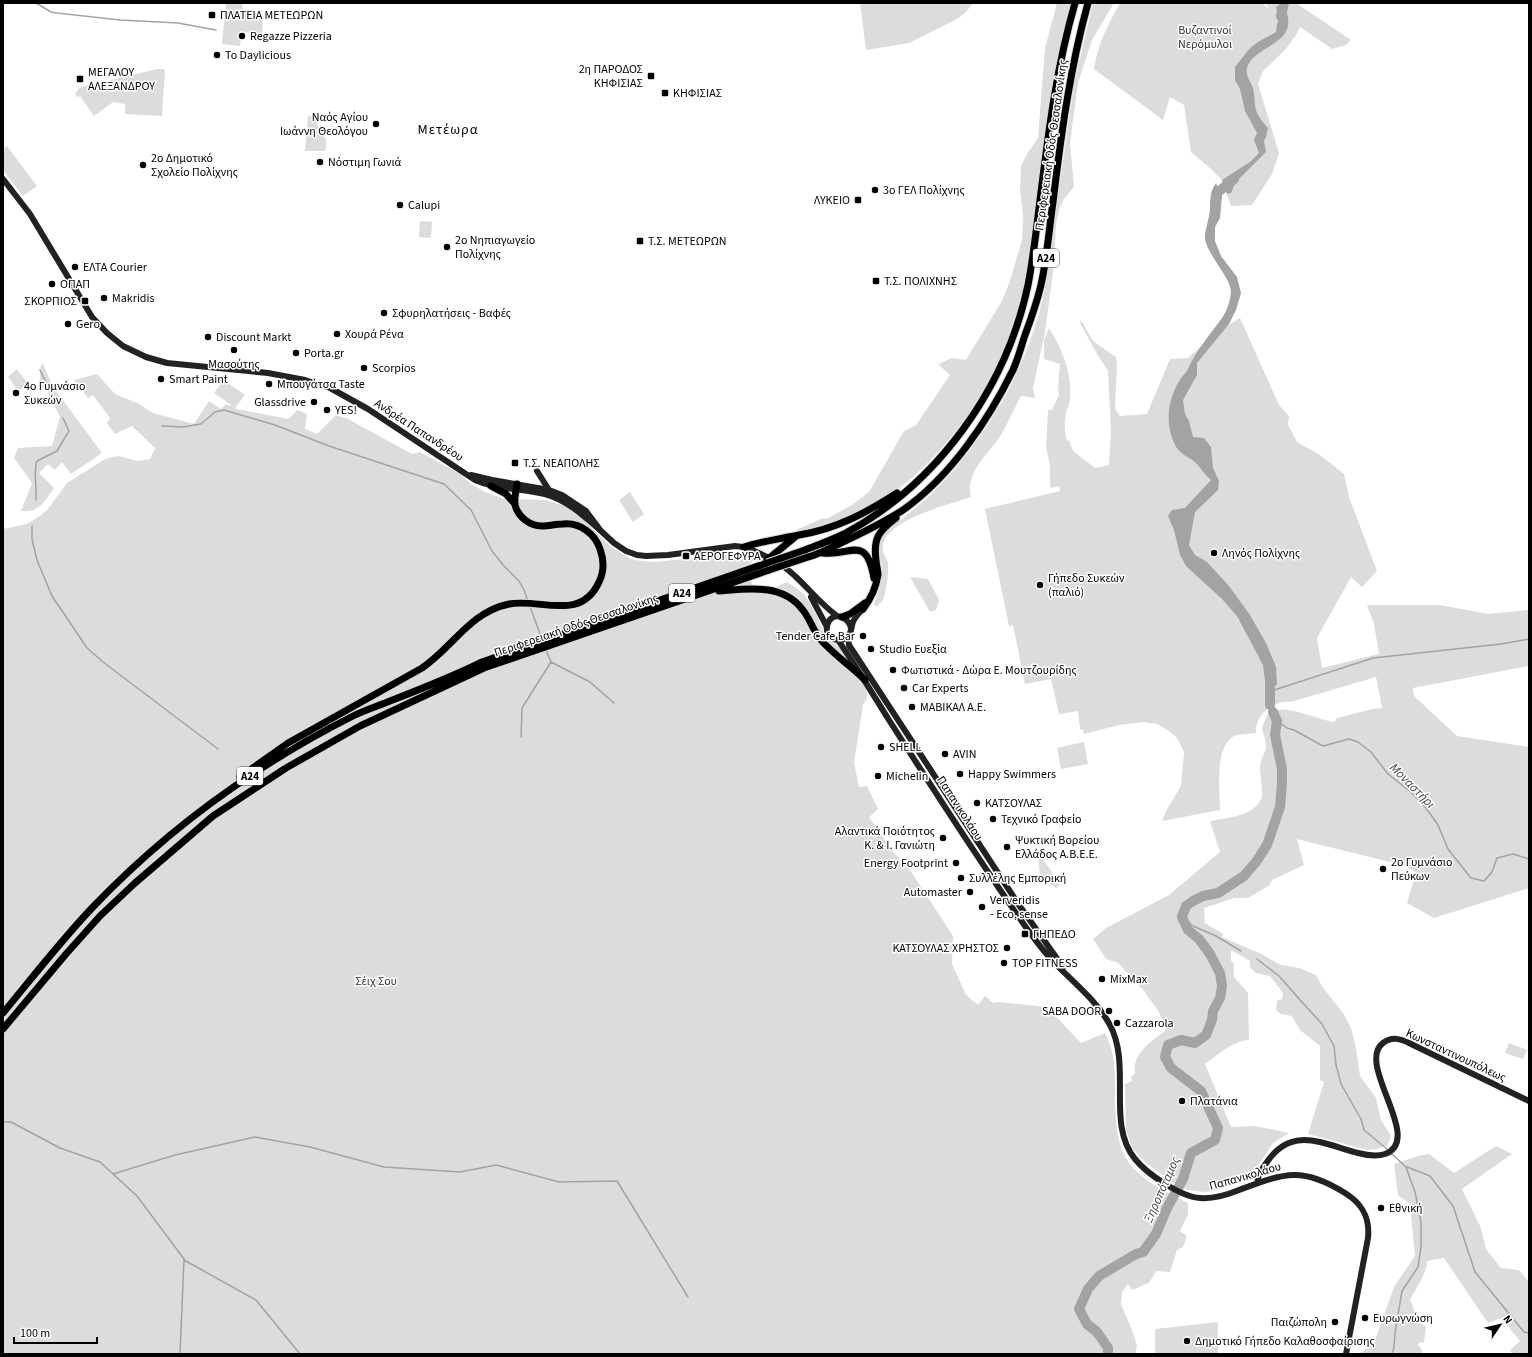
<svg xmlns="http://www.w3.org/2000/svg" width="1532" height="1357" font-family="'Source Sans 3',sans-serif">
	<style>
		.green { fill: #dcdcdc }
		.water { fill: #a3a3a3 }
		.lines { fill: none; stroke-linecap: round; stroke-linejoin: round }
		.stream { stroke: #a3a3a3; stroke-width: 1.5 }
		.river { stroke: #a3a3a3; stroke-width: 10 }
		.trunk-casing { stroke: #dbdbdb; stroke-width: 9 }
		.secondary { stroke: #222; stroke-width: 6 }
		.trunk { stroke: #000; stroke-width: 7 }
		.trunk-bridge-casing { stroke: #dbdbdb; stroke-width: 9; stroke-linecap: butt }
		.trunk-bridge { stroke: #000; stroke-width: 7 }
		.poi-dot { fill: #000; stroke: #fff; stroke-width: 1.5 }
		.labels { text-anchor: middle; stroke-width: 3; stroke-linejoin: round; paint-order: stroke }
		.shield { fill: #fff; stroke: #4c4c4c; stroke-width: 1 }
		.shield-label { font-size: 11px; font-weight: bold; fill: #000 }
		.poi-label { font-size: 12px; fill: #000; stroke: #fff; text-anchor: start }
		.park-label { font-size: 12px; fill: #333; stroke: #fff }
		.street-label { font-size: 12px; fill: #000; stroke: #fff }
		.water-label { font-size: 13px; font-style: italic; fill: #444; stroke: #fff }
		.quarter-label { font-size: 14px; letter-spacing: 1px; fill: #000; stroke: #fff }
	</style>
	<rect width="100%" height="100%" fill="#fff"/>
	<path class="green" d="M226,3h16l1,9h6l5,7h4l5,-3 -1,18 -20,-2 -2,14 -18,-2z
		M860,3h113l-7,9 -9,7 -48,24 -43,7z
		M1057,3h14c-18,64 -26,130 -34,197 -5,37 -9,75 -20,111 -20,67 -56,125 -110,171 -12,10 -27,22 -42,29 -9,4 -20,7 -30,11 -12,4 -25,9 -37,10l-2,-2 25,-11 7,-1 24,-13 17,-13 35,-61 12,-6 34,-50 -12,-11 14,-6 14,2 36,-59 8,-20 12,-41 1,-23 -3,-28 1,-23 6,-12 11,-16 7,-90z
		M1093,3h21l-22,37 -14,43 -8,60 4,44 -10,12 -4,8 -4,17 -3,49 -8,59 -12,56 2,10 -14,-2c-7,12 -12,25 -19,37 -12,21 -37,37 -31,64 -20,7 -91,24 -88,52 0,5 4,9 5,14 1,7 -2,31 -5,37 -1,2 -4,4 -6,6h-3c2,-10 7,-19 7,-29 1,-17 -9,-22 1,-41 4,-7 15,-13 21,-18 14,-11 28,-23 40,-36 8,-8 15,-17 22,-26 40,-50 67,-106 80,-168l29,-204z
		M1120,3h141l9,6 -5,-6h31l55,37 -5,5 -14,4 -32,-22 -4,8 -11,15 -22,21 -5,13 21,69 -7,21 -20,31 -21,1 -9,-26 -11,-11 -20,-17 -7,-47 -14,-8 -7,23 -69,-51c5,-28 13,-42 26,-66z
		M157,69h6l2,2 -3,45 -37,-2v-10l-12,-2 -19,14 -14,-20 -3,1 -2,-3 4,-6 7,-2z
		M308,116l5,1 13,23v10l-2,1h-19z
		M7,146l30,40 -14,10 -20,-26v-21z
		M420,221l12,1 -1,16 -12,-1z
		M1240,318l39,87 10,11 -1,9 9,17 23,13 24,19 5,23 28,74 -15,16 -11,-10 -34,61 5,30 57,-14 -5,-30 -7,-19h73l48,9 41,-4v56l-116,22 1,8 43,40 72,11v141l-95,30 -27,-15 9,-30 -10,-7 -109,-27 7,26 -32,15 -2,5 -22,13h-14l-30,10 1,15 18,11 -1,3 37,16 22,12 18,3 17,7 7,13 20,25 8,15 5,20 4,28 16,22 5,22 10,16 -4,10 -11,3 -9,1 -59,-16 16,-52 -4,-2v-34l-20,-16 -8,-14 -11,-2 -5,-4 1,-9 5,-2 1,-6 -13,-17 -14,-3 -6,-6v-6l-19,-11v11l3,2v14l14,16 1,47c-13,-1 -33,16 -44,24l26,63 24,-1 34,7 -16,10 -13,20 -17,16 -29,12 -10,1 -16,-2 -10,-4 -33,-24 -13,-14 -6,-19 -1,-45 7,-3 -1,-4 4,-4c-3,-20 16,-31 30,-42l-2,-10 -4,-9 -15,-21 -26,-28 -12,-4 -13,-20 13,-11 63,-33 51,-43 -10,-31c16,-3 46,-5 52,-24 1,-6 -2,-22 -2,-30 0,-7 4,-12 6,-18 1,-7 -3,-15 -4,-21 2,-5 4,-13 9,-16 12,-9 48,8 63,10l3,-4 35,-9 10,-1 -6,-31 -85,25c-18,-2 -36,13 -35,31 -7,1 -17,1 -22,3 -20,11 -14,55 -14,74l-58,11 4,-10 15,-25 3,-34 -7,-14 -8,-7 -12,-7 -15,-2 -23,3 -35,9 -1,-4 -3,-1 -2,-18 -19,3 -8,-35 -26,5 -12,-59 -4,1 -24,-117 75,-18 -1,-5 -7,2 -2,-1v-22l-4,-18 2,-37h4l7,-15 -1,-8 2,-23 -16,-5v-19l5,-12c13,21 23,45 21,70 0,4 -2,9 -3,12 -3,10 -3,21 0,31l2,-1 4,11 22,17 14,-3 2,-33 -3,-61 -11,-17 -17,-31 1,-3 12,21 23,16 1,7 -2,45 5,7 27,-2 23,-55 18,-1 29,-26z
		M43,364l10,23 49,66 -31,21 -9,-12 -7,8 -7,-6 -9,9 15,15c-10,14 -15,25 -33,23l11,-28 -18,-25 4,-10 34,-2 8,-29 -13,-27 -8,-3 2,-22z
		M17,369l11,15 -10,7 -10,-14z
		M97,374l18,20 22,9 16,10 41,11 15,-23 12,8 5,-5 8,3 -20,-14 10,-13 21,15 -10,13 2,1 51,10 10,-9 9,4 -2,15 12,5 19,-19 12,4 64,35 8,-2 40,22 11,10 14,8 20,7 40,1 20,6 14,9 32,32 20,12 10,2 14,1 84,-9 12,2 3,4 -6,8 6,25c12,1 23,1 33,8 17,11 21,31 35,46 13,15 36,24 44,42 3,7 0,12 -3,17l-9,58 5,24 8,-1 11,23 -9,8 22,32 21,24 41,63 -1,28 14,31 12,10 7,-9 8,7 6,-1 48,5 34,36 24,-10c9,17 10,35 10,54 0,21 0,43 7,63 10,27 43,41 66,53v12l-8,16 7,5 -4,11 -6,3 -7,22 -14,-1 -7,12 -17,7 -4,-6 -6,8 -1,12 11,26 5,16 -2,8h-1132v-825l24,-5 13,-8 8,-7 19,-26 38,-24 13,-3 20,5 12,-2 5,-11 -23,-22 -17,8 -8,-11 3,-5 -17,-23 -5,3 -14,-18z
		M630,492l14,22 -11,8 -14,-22z
		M910,577l18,2 11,21 -3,10 -6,2z
		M786,582c20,10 22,17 32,36 2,5 3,11 6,14 8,10 19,17 25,28 -10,-6 -19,-14 -26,-22 -15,-19 -23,-45 -49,-50z
		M1084,742l4,22 -27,5 -4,-21z
		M1038,852l22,32 -4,4 -16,-10z
		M1509,1043l18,7 -4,9 -18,-6z
		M1496,1146l16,8 -50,35 19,39 5,21 15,19 18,2 10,12v72h-17l-2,-4 10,-9 -19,-23 -13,5 -44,-65 -17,3c0,12 -11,28 -17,38l9,24 7,3 -2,17 -4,-1 -2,3 3,3 2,6h-64l15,-11 20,-56 21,-31 -5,-52 -12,-9 -4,-31 24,-8 11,-2 25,19z
		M1218,1322v32h-63v-25z"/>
	<path class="water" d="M1276,6c8,2 11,4 12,12 4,26 -31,28 -40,47 -4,9 2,15 5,23 2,7 1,15 3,22 2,7 7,12 12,18l-2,9 -2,4 2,11 -31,31 -4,10 -4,1 -5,-14 28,-18 9,-9 -5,-13 3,-7 -12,-22 -5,-22 -5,-9v-13l15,-19 8,-6 18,-10 1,-8 4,-8 -4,-4z
		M1216,183l6,13 -2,22 -5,9v14l6,15 16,21 4,16 -5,17 -7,14 -32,39v12l-14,25 2,14 4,7 4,16 11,1 7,9 2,21 6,13 -1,9 -23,22 -6,33 6,10 12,7 22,24 21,29 16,28 10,24 1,18 -11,4 -3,-24 -26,-49 -15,-17 -36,-33 -6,-11 -6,-25 -6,-14 4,-6 13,-2 26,-28c-6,-5 -9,-10 -14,-16 -7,-7 -17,-9 -22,-19 -11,-22 -7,-47 6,-67 2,-3 4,-4 6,-7 5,-12 12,-22 20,-33 12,-17 21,-23 24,-45 1,-14 -23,-37 -26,-54 -1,-6 5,-23 5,-30 1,-10 -1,-16 6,-26z"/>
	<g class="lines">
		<path class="stream" d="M36,3l15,9 6,1 63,7 58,3 38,7
			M40,370l16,33
			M162,426l21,1 18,-3 14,-12 9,-2 51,15 54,21 115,38 27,26 21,41 12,15 15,15 5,9 4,11
			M36,500c1,-13 -3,-28 1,-39l20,-10 12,-20 -6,-13
			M32,526v13l5,21 15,36 35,52 16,14 115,87
			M530,607l12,32
			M551,662l39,20 24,21
			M1271,691l102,-33 128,-14 28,-5
			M1277,721l10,7 7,2 29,16 26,-7 9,3 13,10 17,22 23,18 15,16 12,17 10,24 23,29 13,3 8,-9 5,-14 16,-4 16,5
			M521,737l1,-29 29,-46 -5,-12
			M1182,917l11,9 23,10 25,15
			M1257,959l22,17 22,25 21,23 12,22 2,19 5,19 20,35 3,11 24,20
			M3,1122h8l49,26 40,14 37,34 47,63 -4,95
			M1391,1153l15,14 9,25 6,30v25l-3,20 -16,24 -7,42 -1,14 -2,7
			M1407,1167l23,9 23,30 22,66 49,60 5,1
			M113,1174l62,-19 80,-18 55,10 74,20 76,5 36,-7 63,17 58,-1 71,116
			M184,1260l72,40 44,54"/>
		<path class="river" d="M1283,19l-2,-3 3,-13
			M1215,202l1,-2 1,-7 17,-14
			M1270,705v-30
			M1108,1354v-6l-11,-16 -10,-8 -8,-15 9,-20 11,-13 37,-22 7,-2 13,-18 11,-26 16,-29 8,-26 24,-13 3,-12 -17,-37 -30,-23 -6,-11 3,-12 13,-5 14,3 11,-8 6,-15 1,-9 7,-13 2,-12 -2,-13 -10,-19 -11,-15 -11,-9 -6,-13 4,-11 7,-5 10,-5 15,-3 26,-17 12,-14 11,-17 13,-38 2,-24v-14l-7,-34 2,-14 -4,-9"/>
		<defs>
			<path id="trunk" d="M491,486l15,8 9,10
				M744,547c18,-6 36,-8 55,-12 37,-6 67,-22 98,-42
				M805,550c13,-5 27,-10 39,-16 94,-50 162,-146 184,-249 6,-31 9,-62 13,-93 8,-64 16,-127 34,-189
				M823,553c29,3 43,-19 51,25
				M808,557c14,-4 26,-11 39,-17 19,-9 39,-19 56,-30 47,-33 85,-89 110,-140 5,-11 8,-23 12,-35 6,-16 12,-33 16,-50 6,-27 8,-55 12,-83 8,-67 17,-134 35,-199
				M767,560l28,-23
				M719,591c28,-2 63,-8 83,18 8,9 11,22 19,31 13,15 30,26 44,40
				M863,609c7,-9 13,-22 15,-34 0,-5 -2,-10 -2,-15 -3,-22 3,-29 20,-42
				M842,617l8,-3 15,-11
				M240,777l48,-34 134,-75c31,-21 48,-56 87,-64 31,-6 72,18 90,-22 5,-10 5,-22 1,-33 -5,-15 -20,-27 -37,-25 -7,0 -14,2 -21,2 -12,0 -24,-9 -27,-21 -1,-6 1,-15 2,-21
				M3,1013c29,-35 57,-71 88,-104 75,-79 165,-144 262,-193 12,-6 25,-10 37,-15 31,-12 62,-24 92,-39l285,-99
				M3,1029l63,-75 34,-38 35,-33 78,-67 73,-48 74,-42 124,-58 285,-98"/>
		</defs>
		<use href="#trunk" class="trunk-casing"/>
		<path class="secondary" d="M3,179l27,35 62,103 15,16 16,13 23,11 21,6 101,10 37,7 25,8 38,21 107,71c22,10 46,8 70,14 22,6 39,22 56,37
			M537,471l12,19
			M471,475l21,5 57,10 13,5 24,16 15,20 13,12 12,8 11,4 9,1 22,-1 67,-9c17,1 48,18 60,30 14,13 26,28 42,40
			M811,597l16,30
			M851,630c0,-12 -17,-20 -23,-7 -6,13 11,23 20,13 4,-4 3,-9 5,-14 2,-5 6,-9 10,-13
			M848,636l1,9 170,260 44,62
			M838,640c18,26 34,53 51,80 44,69 89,139 136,206 8,11 16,22 25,32 20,22 45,40 60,67 22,41 -4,99 25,134 12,15 46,38 65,39 14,1 27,-3 39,-8 46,-17 63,-24 106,3 18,11 25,25 23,45l-22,116
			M1258,1183c-2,-7 5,-15 9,-21 25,-37 56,-18 91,-9 8,2 18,4 27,1 40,-14 -30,-90 -2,-111 9,-7 18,-4 26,0l120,58"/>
		<use href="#trunk" class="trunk"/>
		<defs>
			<path id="trunk-bridge" d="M767,563l38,-13
				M769,570l39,-13"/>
		</defs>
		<use href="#trunk-bridge" class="trunk-bridge-casing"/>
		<use href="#trunk-bridge" class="trunk-bridge"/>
	</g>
	<g class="poi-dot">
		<rect x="208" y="11" width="8" height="8" rx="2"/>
		<circle cx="242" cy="36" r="4"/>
		<circle cx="217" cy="55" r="4"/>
		<rect x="647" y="72" width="8" height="8" rx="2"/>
		<rect x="76" y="75" width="8" height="8" rx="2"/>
		<rect x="661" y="89" width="8" height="8" rx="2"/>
		<circle cx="376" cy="124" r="4"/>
		<circle cx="320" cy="162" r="4"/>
		<circle cx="143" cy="165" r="4"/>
		<circle cx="875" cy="190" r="4"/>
		<rect x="854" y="196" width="8" height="8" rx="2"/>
		<circle cx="400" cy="205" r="4"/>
		<rect x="636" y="237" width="8" height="8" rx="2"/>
		<circle cx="447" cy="247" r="4"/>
		<circle cx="75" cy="267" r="4"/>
		<rect x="872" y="277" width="8" height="8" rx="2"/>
		<circle cx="52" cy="284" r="4"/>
		<circle cx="104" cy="298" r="4"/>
		<rect x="81" y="297" width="8" height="8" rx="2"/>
		<circle cx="384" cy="313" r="4"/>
		<circle cx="68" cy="324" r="4"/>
		<circle cx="337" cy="334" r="4"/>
		<circle cx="208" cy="337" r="4"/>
		<circle cx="234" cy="350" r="4"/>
		<circle cx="296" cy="353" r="4"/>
		<circle cx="364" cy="368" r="4"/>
		<circle cx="161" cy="379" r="4"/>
		<circle cx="269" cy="384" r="4"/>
		<circle cx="16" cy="393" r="4"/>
		<circle cx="314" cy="402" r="4"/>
		<circle cx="327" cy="410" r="4"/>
		<rect x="511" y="459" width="8" height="8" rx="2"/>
		<circle cx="1214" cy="553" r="4"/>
		<rect x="682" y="552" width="8" height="8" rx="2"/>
		<circle cx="1040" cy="585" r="4"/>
		<circle cx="863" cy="636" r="4"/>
		<circle cx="871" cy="649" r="4"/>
		<circle cx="893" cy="670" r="4"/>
		<circle cx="904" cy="688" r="4"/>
		<circle cx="912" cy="707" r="4"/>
		<circle cx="881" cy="747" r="4"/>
		<circle cx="945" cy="754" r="4"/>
		<circle cx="960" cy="774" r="4"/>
		<circle cx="878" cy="776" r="4"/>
		<circle cx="977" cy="803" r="4"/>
		<circle cx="993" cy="819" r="4"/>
		<circle cx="943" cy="838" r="4"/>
		<circle cx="1007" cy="847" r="4"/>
		<circle cx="956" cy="863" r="4"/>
		<circle cx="1383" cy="869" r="4"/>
		<circle cx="961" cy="878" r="4"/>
		<circle cx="970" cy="892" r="4"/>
		<circle cx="982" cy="907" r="4"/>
		<rect x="1021" y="930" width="8" height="8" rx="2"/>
		<circle cx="1007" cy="948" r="4"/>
		<circle cx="1004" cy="963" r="4"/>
		<circle cx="1102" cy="979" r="4"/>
		<circle cx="1109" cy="1011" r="4"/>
		<circle cx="1117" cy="1023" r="4"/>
		<circle cx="1182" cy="1101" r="4"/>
		<circle cx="1381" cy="1208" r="4"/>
		<circle cx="1365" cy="1318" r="4"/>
		<circle cx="1335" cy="1322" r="4"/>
		<circle cx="1187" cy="1341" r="4"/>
	</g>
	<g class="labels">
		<g class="shield">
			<rect x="1033" y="249" width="26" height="18" rx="3"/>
			<rect x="669" y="584" width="26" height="18" rx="3"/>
			<rect x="237" y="767" width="26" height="18" rx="3"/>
		</g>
		<g class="shield-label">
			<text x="1046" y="262">Α24</text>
			<text x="682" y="597">Α24</text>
			<text x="250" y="780">Α24</text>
		</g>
		<g class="poi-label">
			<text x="220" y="19">ΠΛΑΤΕΙΑ ΜΕΤΕΩΡΩΝ</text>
			<text x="250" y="40">Regazze Pizzeria</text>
			<text x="225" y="59">To Daylicious</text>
			<text x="643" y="73" text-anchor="end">2η ΠΑΡΟΔΟΣ<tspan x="643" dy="14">ΚΗΦΙΣΙΑΣ</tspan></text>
			<text x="88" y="76">ΜΕΓΑΛΟΥ<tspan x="88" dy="14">ΑΛΕΞΑΝΔΡΟΥ</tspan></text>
			<text x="673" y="97">ΚΗΦΙΣΙΑΣ</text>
			<text x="368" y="121" text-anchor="end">Ναός Αγίου<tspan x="368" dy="14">Ιωάννη Θεολόγου</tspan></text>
			<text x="151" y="162">2ο Δημοτικό<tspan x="151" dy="14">Σχολείο Πολίχνης</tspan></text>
			<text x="328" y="166">Νόστιμη Γωνιά</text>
			<text x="883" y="194">3o ΓΕΛ Πολίχνης</text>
			<text x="850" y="204" text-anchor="end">ΛΥΚΕΙΟ</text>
			<text x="408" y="209">Calupi</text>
			<text x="455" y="244">2ο Νηπιαγωγείο<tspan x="455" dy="14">Πολίχνης</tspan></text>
			<text x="648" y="245">Τ.Σ. ΜΕΤΕΩΡΩΝ</text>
			<text x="83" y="271">ΕΛΤΑ Courier</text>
			<text x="884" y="285">Τ.Σ. ΠΟΛΙΧΝΗΣ</text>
			<text x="60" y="288">ΟΠΑΠ</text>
			<text x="112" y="302">Makridis</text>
			<text x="77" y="305" text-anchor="end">ΣΚΟΡΠΙΟΣ</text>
			<text x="392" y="317">Σφυρηλατήσεις - Βαφές</text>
			<text x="76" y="328">Gero</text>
			<text x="345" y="338">Χουρά Ρένα</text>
			<text x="216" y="341">Discount Markt</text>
			<text x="304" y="357">Porta.gr</text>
			<text x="234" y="368" text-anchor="middle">Μασούτης</text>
			<text x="372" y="372">Scorpios</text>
			<text x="169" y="383">Smart Paint</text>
			<text x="277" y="388">Μπουγάτσα Taste</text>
			<text x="24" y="390">4ο Γυμνάσιο<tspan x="24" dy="14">Συκεών</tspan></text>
			<text x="306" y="406" text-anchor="end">Glassdrive</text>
			<text x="335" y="414">YES!</text>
			<text x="523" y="467">Τ.Σ. ΝΕΑΠΟΛΗΣ</text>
			<text x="1222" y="557">Ληνός Πολίχνης</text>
			<text x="694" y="560">ΑΕΡΟΓΕΦΥΡΑ</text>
			<text x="1048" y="582">Γήπεδο Συκεών<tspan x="1048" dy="14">(παλιό)</tspan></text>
			<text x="855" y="640" text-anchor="end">Tender Cafe Bar</text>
			<text x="879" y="653">Studio Ευεξία</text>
			<text x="901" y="674">Φωτιστικά - Δώρα Ε. Μουτζουρίδης</text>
			<text x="912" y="692">Car Experts</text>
			<text x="920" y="711">ΜΑΒΙΚΑΛ Α.Ε.</text>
			<text x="889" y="751">SHELL</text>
			<text x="953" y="758">AVIN</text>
			<text x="968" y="778">Happy Swimmers</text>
			<text x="886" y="780">Michelin</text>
			<text x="985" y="807">ΚΑΤΣΟΥΛΑΣ</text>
			<text x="1001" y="823">Τεχνικό Γραφείο</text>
			<text x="935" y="835" text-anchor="end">Αλαντικά Ποιότητος<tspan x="935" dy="14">Κ. &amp; Ι. Γανιώτη</tspan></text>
			<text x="1015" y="844">Ψυκτική Βορείου<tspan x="1015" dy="14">Ελλάδος Α.Β.Ε.Ε.</tspan></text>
			<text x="1391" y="866">2ο Γυμνάσιο<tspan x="1391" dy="14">Πεύκων</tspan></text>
			<text x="948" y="867" text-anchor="end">Energy Footprint</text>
			<text x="969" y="882">Συλλέλης Εμπορική</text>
			<text x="962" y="896" text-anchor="end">Automaster</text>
			<text x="990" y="904">Ververidis<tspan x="990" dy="14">- Eco, sense</tspan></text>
			<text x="1033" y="938">ΓΗΠΕΔΟ</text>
			<text x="999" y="952" text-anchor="end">ΚΑΤΣΟΥΛΑΣ ΧΡΗΣΤΟΣ</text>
			<text x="1012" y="967">TOP FITNESS</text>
			<text x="1110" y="983">MixMax</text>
			<text x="1101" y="1015" text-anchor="end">SABA DOOR</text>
			<text x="1125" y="1027">Cazzarola</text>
			<text x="1190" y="1105">Πλατάνια</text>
			<text x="1389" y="1212">Εθνική</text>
			<text x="1373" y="1322">Ευρωγνώση</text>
			<text x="1327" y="1326" text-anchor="end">Παιζώπολη</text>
			<text x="1195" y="1345">Δημοτικό Γήπεδο Καλαθοσφαίρισης</text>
		</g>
		<g class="park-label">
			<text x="1205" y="34">Βυζαντινοί<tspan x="1205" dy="14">Νερόμυλοι</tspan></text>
			<text x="376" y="985">Σέιχ Σου</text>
		</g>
		<g class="street-label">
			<text transform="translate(1051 145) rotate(-82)" y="4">Περιφερειακή Οδός Θεσσαλονίκης</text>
			<text transform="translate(419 430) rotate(33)" y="4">Ανδρέα Παπανδρέου</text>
			<text transform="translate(576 625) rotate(-19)" y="4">Περιφερειακή Οδός Θεσσαλονίκης</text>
			<text transform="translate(960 808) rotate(57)" y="4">Παπανικολάου</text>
			<text transform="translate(1456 1055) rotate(25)" y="4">Κωνσταντινουπόλεως</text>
			<text transform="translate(1245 1176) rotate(-16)" y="4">Παπανικολάου</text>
		</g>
		<g class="water-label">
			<text transform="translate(1413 785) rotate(45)" y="5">Μοναστήρι</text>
			<text transform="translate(1161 1189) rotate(-66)" y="5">Ξηροπόταμος</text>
		</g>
		<g class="quarter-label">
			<text x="448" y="134">Μετέωρα</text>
		</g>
	</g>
	<rect width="1532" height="1357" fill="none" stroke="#000000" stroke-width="8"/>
	<g transform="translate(1500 1325) rotate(55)" stroke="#ffffff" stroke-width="3" paint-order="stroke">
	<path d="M0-3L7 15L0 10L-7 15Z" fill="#000000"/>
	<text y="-6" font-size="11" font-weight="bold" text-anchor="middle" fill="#000000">N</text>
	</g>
	<path d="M14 1337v6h83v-6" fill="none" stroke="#000000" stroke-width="2"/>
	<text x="20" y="1337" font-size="12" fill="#000000" stroke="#ffffff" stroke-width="3" paint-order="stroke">100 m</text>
</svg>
